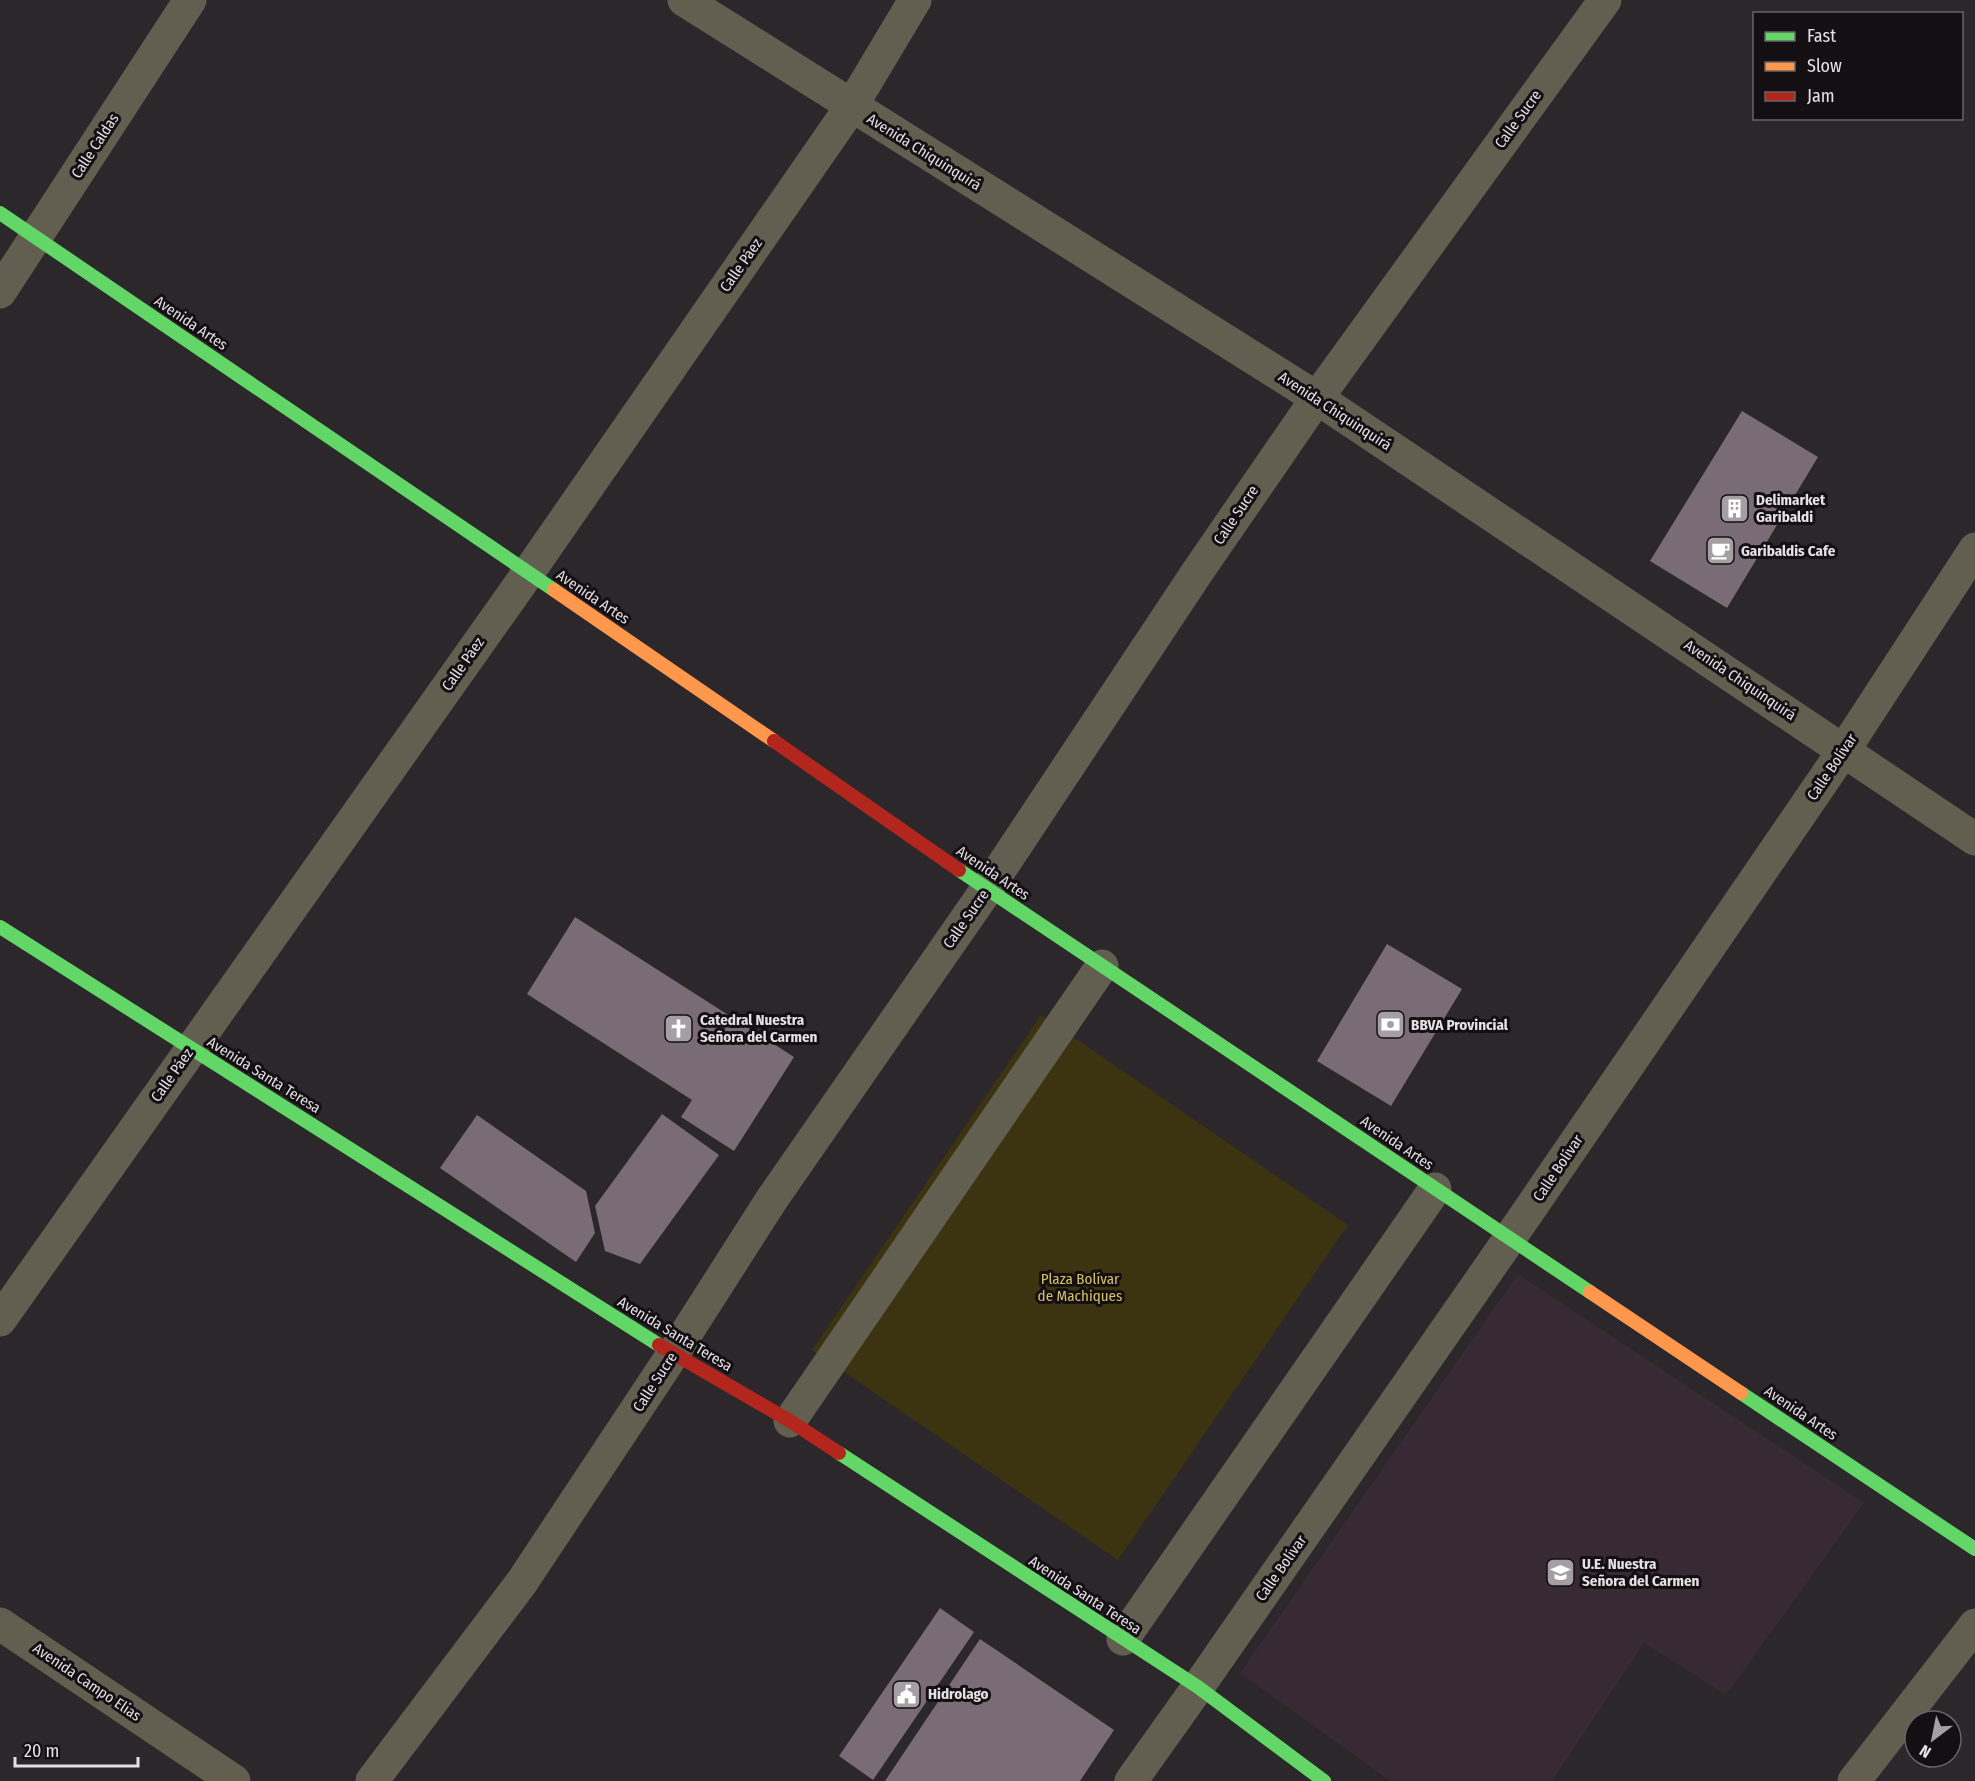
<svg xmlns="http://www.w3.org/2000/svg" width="1975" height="1781" font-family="'Fira Sans Condensed',sans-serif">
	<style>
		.built { fill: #382a34 }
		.green { fill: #3c3411 }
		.building { fill: #7a6c76 }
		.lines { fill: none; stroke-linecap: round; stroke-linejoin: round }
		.street { stroke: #625e50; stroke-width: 33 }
		.fast { stroke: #63d668; stroke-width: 14 }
		.slow { stroke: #ff974d; stroke-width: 14 }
		.jam { stroke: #b3261e; stroke-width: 14 }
		.labels { text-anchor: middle; stroke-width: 6; stroke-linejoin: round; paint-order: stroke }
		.street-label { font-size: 15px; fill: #e6e0e4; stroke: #130f12 }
		.poi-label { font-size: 15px; font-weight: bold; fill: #e6e0e4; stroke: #130f12; text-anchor: start }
		.park-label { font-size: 15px; fill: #d6c361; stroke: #130f12 }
	</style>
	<rect width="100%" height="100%" fill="#2c272a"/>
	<path class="built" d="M1518,1274l346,229 -138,192 -82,-52 -92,138h-162l-150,-108z"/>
	<path class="green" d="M1041,1015l307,210 -230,335 -306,-210z"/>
	<path class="building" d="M1742,411l76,46 -91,151 -77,-47z
		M575,917l219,140 -60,94 -53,-34 11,-17 -165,-106z
		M1387,944l75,45 -71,117 -74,-45z
		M662,1114l57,41 -79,109 -35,-13 -10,-45z
		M477,1115l109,76 9,42 -19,29 -136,-94z
		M940,1608l34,24 -101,148 -34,-24z
		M980,1639l134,91 -34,51h-195z"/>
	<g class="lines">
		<path class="street" d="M684,0l633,398 658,441
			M0,292l190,-292
			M0,1320l528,-747 323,-466 64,-107
			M790,1421l312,-455
			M0,1624l234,157
			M1123,1639l312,-450
			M372,1781l150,-199 151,-228 99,-155 215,-310 211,-318 119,-173 288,-398
			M1131,1781l67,-94 312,-449 334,-488 131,-201
			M1854,1781l121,-156"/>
		<path class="fast" d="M0,213l554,377
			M959,870l631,422
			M0,927l659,418
			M1741,1393l234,156
			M839,1453l359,234 126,94"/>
		<path class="slow" d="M554,590l220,151
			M1590,1292l151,101"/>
		<path class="jam" d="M774,741l185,129
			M659,1345l131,76 49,32"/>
	</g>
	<defs>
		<symbol id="building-square" viewBox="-11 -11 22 22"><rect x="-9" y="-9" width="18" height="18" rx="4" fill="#a59fa3" stroke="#130f12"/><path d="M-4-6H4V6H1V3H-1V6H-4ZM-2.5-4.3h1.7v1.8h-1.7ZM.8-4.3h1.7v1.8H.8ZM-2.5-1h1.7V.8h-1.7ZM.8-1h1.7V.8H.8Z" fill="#fff"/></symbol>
		<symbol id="cafe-square" viewBox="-11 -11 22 22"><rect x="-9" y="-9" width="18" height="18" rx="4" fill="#a59fa3" stroke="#130f12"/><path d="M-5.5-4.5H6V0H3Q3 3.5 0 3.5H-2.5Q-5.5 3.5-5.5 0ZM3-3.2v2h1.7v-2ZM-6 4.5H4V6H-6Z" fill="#fff"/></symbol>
		<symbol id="bank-square" viewBox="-11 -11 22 22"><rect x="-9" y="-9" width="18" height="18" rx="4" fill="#a59fa3" stroke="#130f12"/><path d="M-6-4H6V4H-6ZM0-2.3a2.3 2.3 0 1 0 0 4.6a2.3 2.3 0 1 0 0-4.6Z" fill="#fff"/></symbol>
		<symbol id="church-square" viewBox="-11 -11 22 22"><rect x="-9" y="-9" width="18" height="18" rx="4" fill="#a59fa3" stroke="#130f12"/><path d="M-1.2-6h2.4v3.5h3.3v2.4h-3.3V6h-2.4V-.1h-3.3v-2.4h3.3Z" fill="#fff"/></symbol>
		<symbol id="school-square" viewBox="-11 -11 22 22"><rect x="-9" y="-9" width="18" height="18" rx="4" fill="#a59fa3" stroke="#130f12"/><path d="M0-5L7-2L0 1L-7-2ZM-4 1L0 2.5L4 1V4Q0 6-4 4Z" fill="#fff"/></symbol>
		<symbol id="civic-square" viewBox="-11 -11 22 22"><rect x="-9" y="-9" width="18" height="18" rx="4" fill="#a59fa3" stroke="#130f12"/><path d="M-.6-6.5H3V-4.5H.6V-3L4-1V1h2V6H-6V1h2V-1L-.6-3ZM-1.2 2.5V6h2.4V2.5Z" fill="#fff"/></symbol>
	</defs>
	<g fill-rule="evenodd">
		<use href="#building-square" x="1718" y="492" width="33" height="33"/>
		<use href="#cafe-square" x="1704" y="534" width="33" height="33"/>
		<use href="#bank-square" x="1374" y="1008" width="33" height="33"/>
		<use href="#church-square" x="662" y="1012" width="33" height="33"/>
		<use href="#school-square" x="1544" y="1556" width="33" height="33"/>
		<use href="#civic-square" x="890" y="1678" width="33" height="33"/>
	</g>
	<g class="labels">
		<g class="street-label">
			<text transform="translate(1518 119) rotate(-54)" y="5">Calle Sucre</text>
			<text transform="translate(95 146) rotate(-57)" y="5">Calle Caldas</text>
			<text transform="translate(924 152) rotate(32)" y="5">Avenida Chiquinquirá</text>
			<text transform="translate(741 265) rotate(-55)" y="5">Calle Páez</text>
			<text transform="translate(191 323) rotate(34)" y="5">Avenida Artes</text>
			<text transform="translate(1335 411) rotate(33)" y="5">Avenida Chiquinquirá</text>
			<text transform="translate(1236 515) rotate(-56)" y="5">Calle Sucre</text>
			<text transform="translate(593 597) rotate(34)" y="5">Avenida Artes</text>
			<text transform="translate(463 664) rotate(-55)" y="5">Calle Páez</text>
			<text transform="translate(1740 680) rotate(34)" y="5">Avenida Chiquinquirá</text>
			<text transform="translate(1832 767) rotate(-56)" y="5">Calle Bolívar</text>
			<text transform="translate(993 873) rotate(34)" y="5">Avenida Artes</text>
			<text transform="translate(966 919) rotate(-55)" y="5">Calle Sucre</text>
			<text transform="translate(172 1075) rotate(-55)" y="5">Calle Páez</text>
			<text transform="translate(264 1075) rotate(32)" y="5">Avenida Santa Teresa</text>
			<text transform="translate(1397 1143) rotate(34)" y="5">Avenida Artes</text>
			<text transform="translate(1558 1168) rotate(-56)" y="5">Calle Bolívar</text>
			<text transform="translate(675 1334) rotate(31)" y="5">Avenida Santa Teresa</text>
			<text transform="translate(655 1382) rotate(-57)" y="5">Calle Sucre</text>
			<text transform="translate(1801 1413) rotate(34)" y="5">Avenida Artes</text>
			<text transform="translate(1281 1568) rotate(-55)" y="5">Calle Bolívar</text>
			<text transform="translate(1085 1595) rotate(33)" y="5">Avenida Santa Teresa</text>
			<text transform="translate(87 1682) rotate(34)" y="5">Avenida Campo Elias</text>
		</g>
		<g class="poi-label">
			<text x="1756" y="505">Delimarket<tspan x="1756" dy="17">Garibaldi</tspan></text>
			<text x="1741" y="556">Garibaldis Cafe</text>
			<text x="700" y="1025">Catedral Nuestra<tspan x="700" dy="17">Señora del Carmen</tspan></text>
			<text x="1411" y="1030">BBVA Provincial</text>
			<text x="1582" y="1569">U.E. Nuestra<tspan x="1582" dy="17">Señora del Carmen</tspan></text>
			<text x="928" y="1699">Hidrolago</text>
		</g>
		<g class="park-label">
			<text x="1080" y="1284">Plaza Bolívar<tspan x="1080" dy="17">de Machiques</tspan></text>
		</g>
	</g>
	<rect x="1753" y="12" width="210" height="108" fill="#130f12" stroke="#676366" stroke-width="1.5"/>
	<rect x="1765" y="32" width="30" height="9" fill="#63d668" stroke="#676366" stroke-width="1.5"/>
	<text x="1807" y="42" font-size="18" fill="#e6e0e4">Fast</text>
	<rect x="1765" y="62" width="30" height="9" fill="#ff974d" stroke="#676366" stroke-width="1.5"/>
	<text x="1807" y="72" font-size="18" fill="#e6e0e4">Slow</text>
	<rect x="1765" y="92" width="30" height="9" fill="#b3261e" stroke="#676366" stroke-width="1.5"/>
	<text x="1807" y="102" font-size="18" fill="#e6e0e4">Jam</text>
	<g transform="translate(1933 1739) rotate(212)"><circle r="28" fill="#130f12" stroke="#676366" stroke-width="1.5"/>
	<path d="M0-4.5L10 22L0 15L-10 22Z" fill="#a59fa3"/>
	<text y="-9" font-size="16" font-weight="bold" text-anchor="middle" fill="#e6e0e4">N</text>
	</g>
	<path d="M15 1757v9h123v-9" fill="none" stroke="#e6e0e4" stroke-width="3"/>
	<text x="24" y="1757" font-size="18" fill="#e6e0e4" stroke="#130f12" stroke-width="4.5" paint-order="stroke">20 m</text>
</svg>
